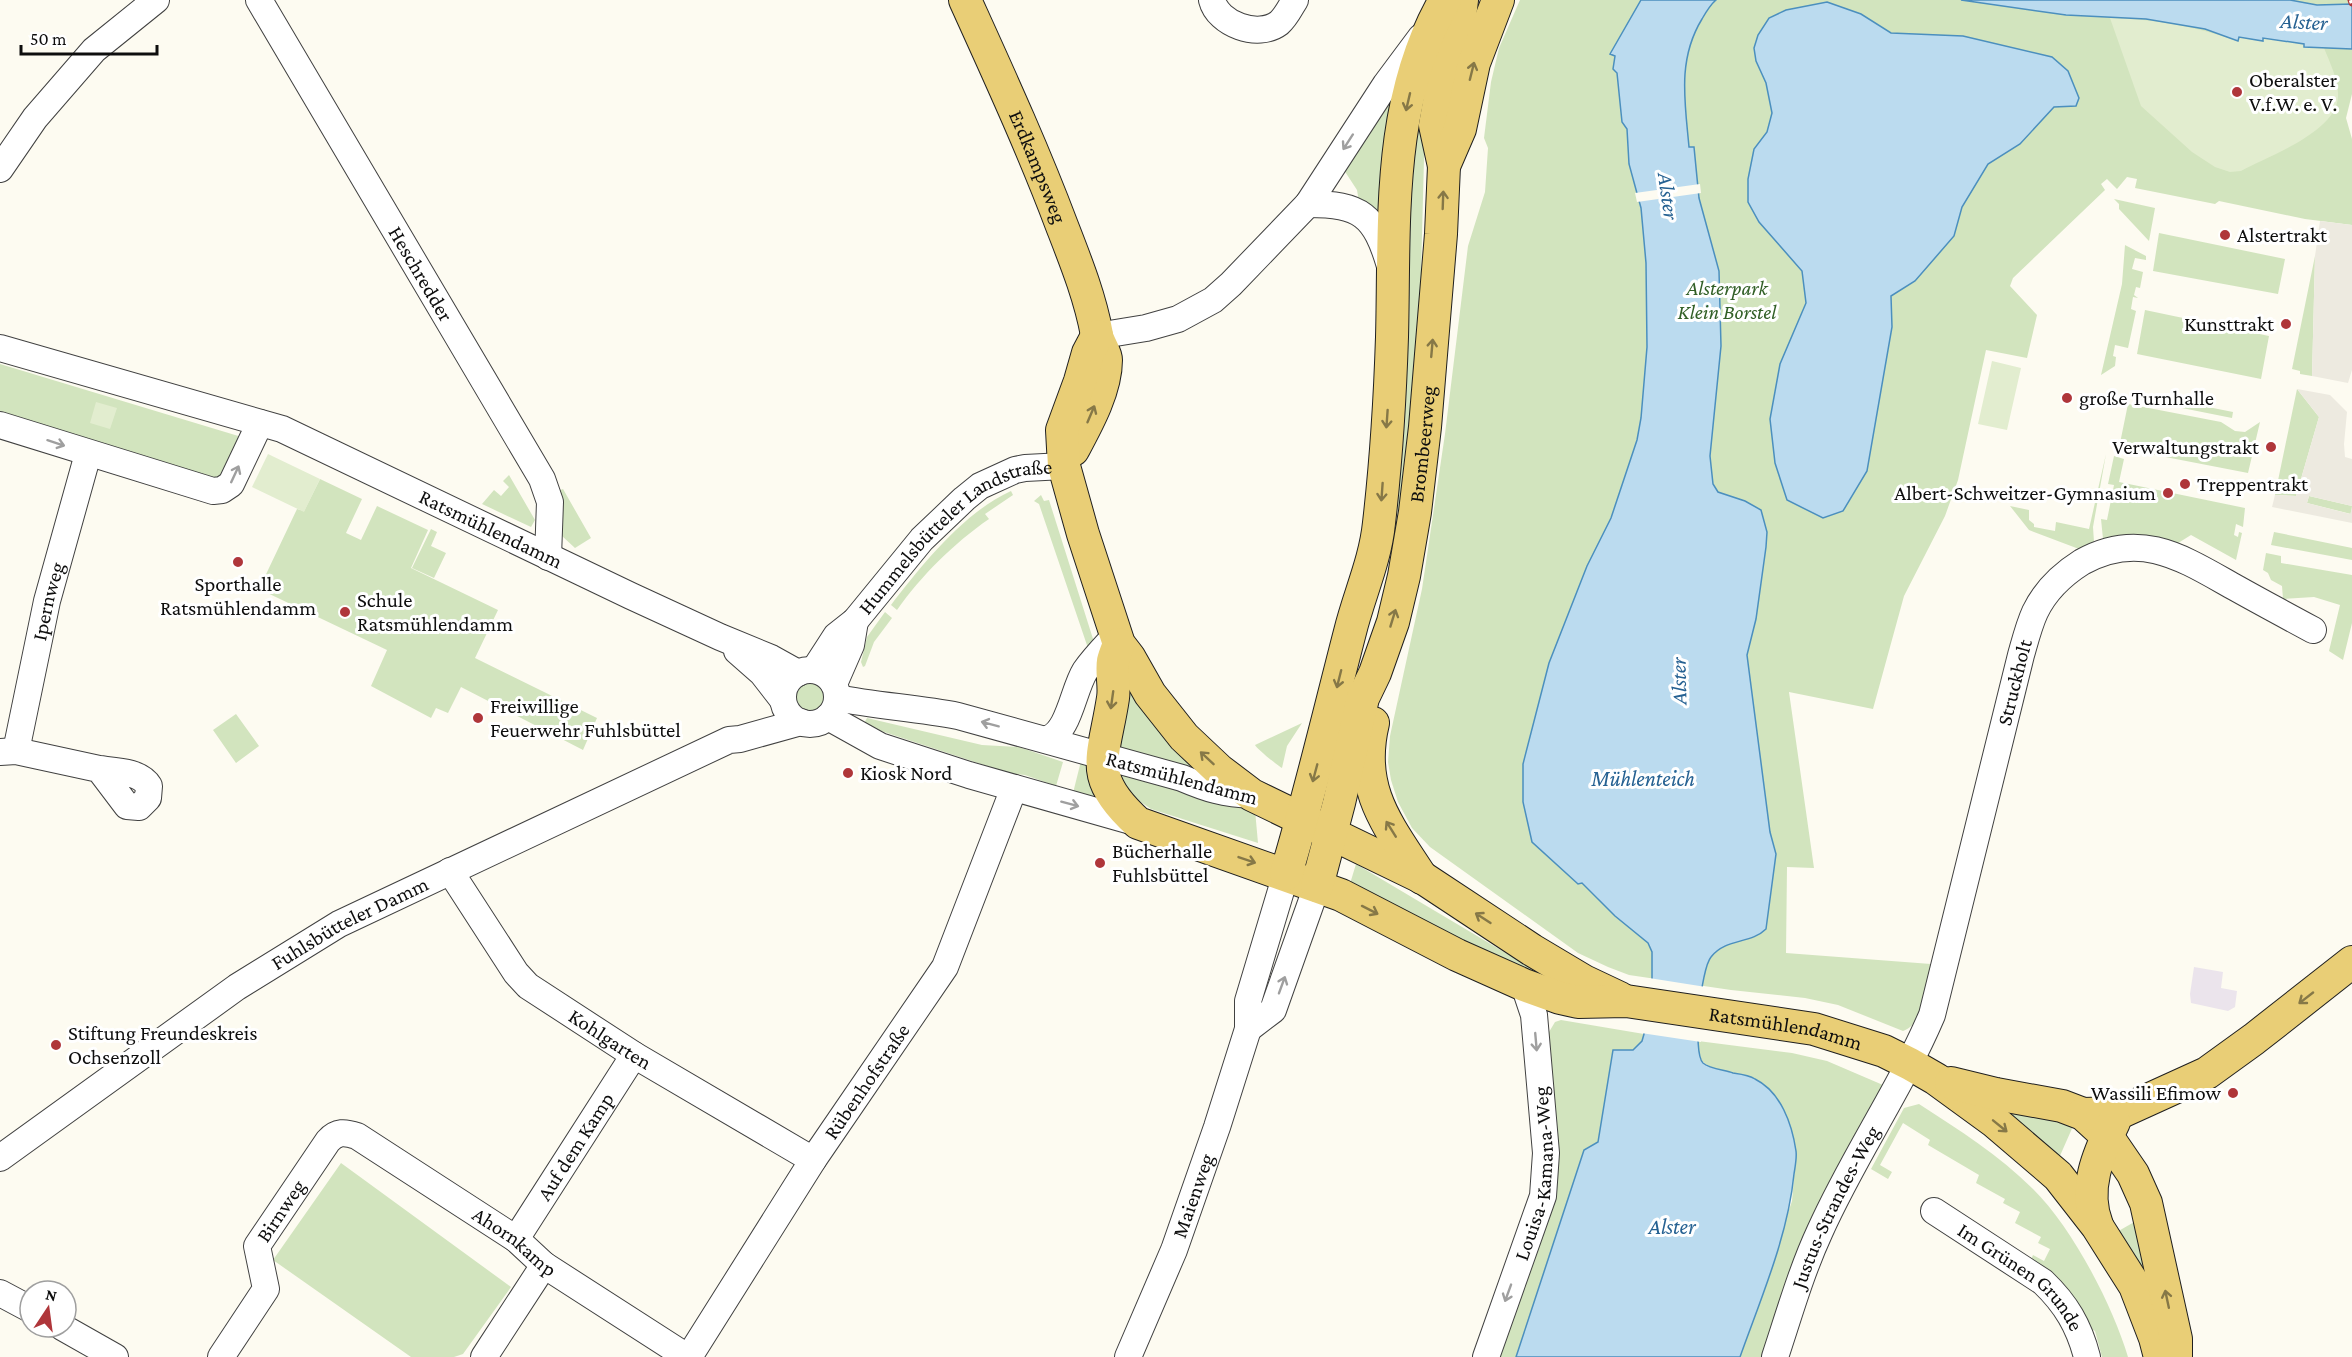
<svg xmlns="http://www.w3.org/2000/svg" width="2352" height="1357" font-family="'Crimson Pro',serif">
	<style>
		.industrial { fill: #ebe4ec }
		.green { fill: #d2e4be }
		.pitch { fill: #e2edcf }
		.plaza { fill: #edeae0 }
		.water { fill: #bbdbef; stroke: #4b8fbe; stroke-width: 1.5 }
		.pier { fill: #fdfbf1 }
		.lines { fill: none; stroke-linecap: round; stroke-linejoin: round }
		.minor-casing { stroke: #414141; stroke-width: 28 }
		.major-casing { stroke: #1f1f1f; stroke-width: 34 }
		.minor { stroke: #fff; stroke-width: 26 }
		.major { stroke: #e9ce76; stroke-width: 32 }
		.rail-casing { stroke: #af363a; stroke-width: 7 }
		.rail { stroke: #fff; stroke-width: 4.5; stroke-dasharray: 14; stroke-linecap: butt }
		.oneway { stroke: #867847 }
		.oneway2 { stroke: #9f9f9f }
		.poi-dot { fill: #af363a; stroke: #fff; stroke-width: 2 }
		.labels { text-anchor: middle; stroke-width: 6; stroke-linejoin: round; paint-order: stroke }
		.poi-label { font-size: 21px; fill: #0e0e0e; stroke: #fff; text-anchor: start }
		.street-label { font-size: 21px; fill: #0e0e0e; stroke: #fff }
		.park-label { font-size: 21px; font-style: italic; fill: #315f26; stroke: #fff }
		.water-label { font-size: 22px; font-style: italic; fill: #256192; stroke: #fff }
	</style>
	<rect width="100%" height="100%" fill="#fdfbf1"/>
	<path class="industrial" d="M2194,967l29,5 -2,16 16,3 -2,16 -7,4 -37,-8 -1,-9z"/>
	<path class="green" d="M1520,0h832v94l-6,24 6,21v86l-47,-6 -86,-18 -4,3 -80,-16 2,-9 -10,-2 -10,12 -10,-10 -6,5 4,6 -92,88 -3,8 27,29 -10,43 -41,-8 -28,130 -13,36 -41,80 -31,113 -84,-17 25,176 -27,-1 -1,86 145,11c-3,19 -7,60 -28,67l-65,-26 -33,-7 -74,-8 -102,-15 -21,-8 -30,-14 -148,-106 -18,-19 -14,-26 -7,-22 -3,-18 2,-26 32,-147 23,-155 23,-188 17,-54 3,-44 -4,-10 7,-56 8,-34z
		M1390,100l4,2 -15,113 -20,-13 -2,-12 -15,-23z
		M1418,103l7,19 -6,226 -21,185 -2,-92 8,-233z
		M2114,199l41,9 -6,33 -30,-32v-5z
		M2159,233l126,26 -7,35 -125,-23z
		M2125,245l21,11v4l-11,-2 -3,11 11,3 -3,16 -4,-1 -2,8 4,3 -5,-1 -2,12 5,2 -8,37 -13,-3 -2,11 3,1 -1,9 -14,9 21,-91z
		M2315,256l-3,120 -12,-2v-3l-8,-2z
		M2145,310l124,26 -8,43 -124,-25z
		M0,364l245,74 -1,7 -30,40 -214,-72z
		M2297,389l22,28 -23,79 -21,-1z
		M2138,393l95,19 -1,6 -95,-19z
		M2128,404l93,18 14,9 10,1 15,-10 -12,51 -129,-25z
		M2106,454l-13,73 1,15 -15,7 -50,-19 -19,-24 19,4v10l5,4v3l21,4 1,-9 33,7z
		M2114,456l10,3 -5,23 126,26 -2,19 -7,-3 -2,11 4,2 1,-5 3,1 -6,27 -45,-25 -16,10 -72,-6 -2,-20 6,1 7,-35 -6,-1z
		M509,475l26,45 -4,7 -49,-23 12,-14 7,6 8,-9 -6,-6z
		M320,479l42,20 -16,34 15,7 16,-34 51,24 -17,38 87,42 -23,48 122,60 -14,32 -122,-63 -13,26 -12,-5 -5,10 -60,-32 16,-36 -128,-61 38,-80 7,2z
		M563,489l28,49 -16,10 -13,-12v-25l-4,-20z
		M1011,491l2,4 -28,19 4,5c-35,24 -68,57 -92,91l-6,-5c30,-39 73,-93 120,-114z
		M1041,495l3,6 5,-1 45,142 -4,12 -51,-150 -5,-3z
		M2309,496l43,10 -1,8 -44,-11z
		M431,529l6,3 -6,14 15,7 -12,25 -22,-10z
		M2274,532l78,16v12l-81,-15z
		M2266,553l15,3v7l71,12v48l-9,37 -14,-9 11,-46 -26,-8 -31,2 -1,-13 -11,-6 -3,-7 -5,-3z
		M885,612l7,6 -18,24 -9,24 -2,1 -2,-5 6,-25z
		M1124,678l74,93 -85,-21z
		M796 697a14 14 0 1 1 28 0a14 14 0 1 1-28 0Z
		M236,714l23,32 -23,17 -23,-33z
		M867,718l115,27 37,2 44,15 -7,24 -31,-11 -17,-2 -145,-48z
		M1302,723l-15,23 -5,22c-4,-2 -25,-19 -27,-23z
		M1081,761l4,1 9,32 -1,3 -20,-4z
		M1116,770l139,40 3,33 -107,-34 -22,-15z
		M1356,864l214,127 -221,-104z
		M1561,1020l83,14 -2,7 -9,9h-20l-15,92 -14,8 -68,207h-25l52,-149 6,-176 6,-10z
		M1698,1041l94,12 35,8 63,27 -123,269h-27l52,-156 4,-48 -8,-32 -74,-53c-15,-5 -15,-12 -16,-27z
		M1919,1104c40,26 80,51 114,85 39,38 80,117 95,168h-26l-7,-26 -6,-3 -38,-56 -20,-12 2,-5 11,6 6,-12 -12,-6 3,-6 -26,-14 5,-11 -17,-9 2,-4 -29,-16 3,-8 -51,-30 2,-5 -27,-17 -23,42 12,7 -4,7 -17,-10 33,-61z
		M1993,1104l81,20 -15,34z
		M341,1163l170,124 -48,67 -9,3h-43l-138,-97z
		M2136,1221l14,65 -35,-53z"/>
	<path class="pitch" d="M2110,18c44,1 85,8 127,23l1,-4 24,4 1,-3 41,6v3l20,1c6,15 15,33 14,49 -2,35 -69,59 -97,74l-11,1 -15,-5 -23,-15 -51,-46z
		M1992,361l29,7 -14,62 -29,-6z
		M96,402l21,6 -7,21 -20,-6z
		M268,454l52,25 -16,33 -52,-25z"/>
	<path class="plaza" d="M2320,221l32,4v145l-4,13 -36,-7 3,-120z
		M2297,389l33,6 17,17 -3,32 1,13 7,2v47l-43,-10 -2,7 43,11 2,-5v14l-80,-16 3,-12 21,1 23,-79z"/>
	<path class="water" d="M1641,0h75c-6,5 -10,12 -14,19 -25,41 -17,83 -13,128h5l5,51 20,73 2,75 -11,110 3,28 5,8 27,9 16,9 6,22 -1,15 -10,72 -9,36 23,177 6,22 -10,75c-15,15 -40,9 -55,28 -10,12 -19,95 -8,106 7,6 22,7 30,10 7,1 16,2 22,6 26,13 37,45 41,72 1,7 -1,16 -2,23 -6,62 -33,124 -54,183h-224l68,-207 14,-8 15,-92h20l9,-9 2,-7 8,-56v-26l-4,-9 -33,-27 -33,-33 -4,1 -46,-42 -9,-40v-38l26,-101 38,-97 24,-48 26,-78 4,-22 6,-71 -1,-84 -5,-55 -12,-44 -2,-35 -5,-7 -5,-49 -4,-4 2,-13 -5,-2z
		M1961,0h329l27,5 35,-1v45l-48,-2v-3l-41,-6v3l-24,-4 -1,4 -33,-12 -59,-10 -80,-4z
		M1827,2l34,12 30,19 72,3 89,21 16,14 11,27 -3,8 -22,1 -34,37 -32,20 -26,43 -8,29 -39,45 -24,15 1,31 -25,144 -24,40 -20,7 -36,-18 -12,-37 -5,-44 10,-55 26,-61 -4,-32 -43,-49 -11,-20v-23l6,-30 13,-17 5,-19 -6,-30 -10,-22 -2,-13 4,-13 11,-17 17,-8z"/>
	<path class="pier" d="M1700,184l1,9 -64,9 -2,-9z
		M1649,978l57,9 -5,55 -60,-9z"/>
	<g class="lines">
		<defs>
			<g id="minor">
				<path id="s1" d="M259,0l283,479 8,23 -2,55"/>
				<path d="M1212,0c6,24 46,39 67,23 7,-6 11,-15 16,-23"/>
				<path d="M0,169l35,-51 59,-68 62,-50"/>
				<path d="M1308,204c53,0 67,11 82,62"/>
				<path d="M1097,336l49,-8 32,-9 35,-19 18,-16 77,-80 78,-120 35,-47"/>
				<path id="s2" d="M0,348l282,81 349,167 89,41 51,21 27,15"/>
				<path d="M0,425l213,66 9,-1 9,-6 29,-61"/>
				<path d="M737,651l25,22 21,27"/>
				<path id="s3" d="M814,670l22,-34 19,-15 67,-82 42,-40 16,-13 35,-16 10,-2 39,-2"/>
				<circle cx="810" cy="697" r="27"/>
				<path d="M834,684l17,-39 4,-24"/>
				<path d="M837,698c40,8 81,10 121,18l224,62c26,11 42,16 70,17"/>
				<path d="M828,717l52,29 89,29 169,48"/>
				<path d="M1047,739c22,-6 26,-49 38,-68 9,-13 20,-24 31,-36"/>
				<path id="s4" d="M16,751l31,-150 41,-147"/>
				<path d="M0,752l16,-1 83,18 28,37 12,1 9,-9 1,-12c-9,-15 -34,-15 -50,-17"/>
				<path id="s5" d="M450,871l66,102 12,13 106,69 179,105"/>
				<path d="M1248,1029l25,-19 44,-124"/>
				<path id="s6" d="M0,1158l237,-171 102,-63 390,-184 11,-1 61,-17"/>
				<path id="s7" d="M1934,1211l109,71c23,22 36,44 44,75"/>
				<path id="s8" d="M516,1239l118,-184"/>
				<path d="M0,1293l30,16"/>
				<path d="M62,1327l53,30"/>
				<path id="s9" d="M221,1357l45,-68 -9,-43 71,-105c9,-10 17,-9 29,-5l159,103 28,26 143,92"/>
				<path d="M484,1357l60,-92"/>
				<path id="s10" d="M689,1357l124,-197 132,-193 69,-179"/>
				<path id="s11" d="M1128,1357l46,-107 43,-123 31,-98v-28l38,-127"/>
				<path id="s12" d="M1486,1357l57,-161 3,-43 -12,-138 -10,-30"/>
				<path id="s13" d="M1775,1357c14,-42 26,-85 45,-126 33,-74 80,-141 112,-216l89,-360c4,-14 8,-30 14,-43 10,-21 28,-38 47,-50 59,-33 102,-3 154,26 25,14 51,28 77,42"/>
			</g>
			<g id="major">
				<path id="s14" d="M965,0c34,75 68,149 97,226 14,36 28,71 35,109 1,8 9,17 9,25 0,30 -19,64 -33,90"/>
				<path d="M1444,166l-9,-41 8,-45 16,-55 3,-25"/>
				<path d="M1097,336l-9,17 -8,28 -18,49 2,36 19,68 36,110 10,13 21,37 34,43 35,33 33,25 171,83 109,72 52,31 36,17"/>
				<path id="s15" d="M1119,644c-2,5 -5,12 -6,17 -2,12 2,25 0,37 -9,60 -27,78 25,125l203,72 116,60 67,30 36,13 18,4 48,-1 188,28 70,22 26,13 26,15 59,43 63,54 39,50 38,60 20,52 5,19"/>
				<path d="M1373,723c-16,67 15,102 49,155"/>
				<path d="M1286,874c24,-80 43,-161 64,-242 9,-37 25,-70 29,-109 7,-61 11,-124 13,-186 3,-113 -6,-235 53,-337"/>
				<path id="s16" d="M1317,886l22,-83 24,-105 12,-25 18,-51 11,-46 11,-64 10,-85 16,-193 3,-68 16,-37 14,-66 24,-63"/>
				<path d="M1951,1083l45,11 66,12 21,8 24,22 26,38 13,29 30,136v18"/>
				<path d="M2083,1114l36,-1 88,-40 47,-34 98,-77"/>
				<path d="M2097,1225c-14,-36 1,-70 17,-103"/>
			</g>
		</defs>
		<use href="#minor" class="minor-casing"/>
		<use href="#major" class="major-casing"/>
		<use href="#minor" class="minor"/>
		<use href="#major" class="major"/>
		<defs>
			<path id="rail" d="M2351,0l1,3"/>
		</defs>
		<use href="#rail" class="rail-casing"/>
		<use href="#rail" class="rail"/>
	</g>
	<defs><path id="oneway-shaft" d="M-6 0H5M1.5-3L5.5 0L1.5 3" fill="none" stroke-width="1.6" stroke-linecap="round" stroke-linejoin="round" transform="scale(1.5)"/></defs>
	<g class="oneway">
		<use href="#oneway-shaft" transform="translate(1472 71) rotate(-76)"/>
		<use href="#oneway-shaft" transform="translate(1408 102) rotate(103)"/>
		<use href="#oneway-shaft" transform="translate(1443 200) rotate(-88)"/>
		<use href="#oneway-shaft" transform="translate(1432 348) rotate(-85)"/>
		<use href="#oneway-shaft" transform="translate(1091 414) rotate(-67)"/>
		<use href="#oneway-shaft" transform="translate(1387 419) rotate(94)"/>
		<use href="#oneway-shaft" transform="translate(1382 492) rotate(94)"/>
		<use href="#oneway-shaft" transform="translate(1393 618) rotate(-73)"/>
		<use href="#oneway-shaft" transform="translate(1339 679) rotate(104)"/>
		<use href="#oneway-shaft" transform="translate(1112 700) rotate(98)"/>
		<use href="#oneway-shaft" transform="translate(1207 758) rotate(-137)"/>
		<use href="#oneway-shaft" transform="translate(1315 773) rotate(105)"/>
		<use href="#oneway-shaft" transform="translate(1391 829) rotate(-122)"/>
		<use href="#oneway-shaft" transform="translate(1247 860) rotate(19)"/>
		<use href="#oneway-shaft" transform="translate(1370 910) rotate(27)"/>
		<use href="#oneway-shaft" transform="translate(1483 918) rotate(-147)"/>
		<use href="#oneway-shaft" transform="translate(2306 998) rotate(142)"/>
		<use href="#oneway-shaft" transform="translate(2000 1126) rotate(39)"/>
		<use href="#oneway-shaft" transform="translate(2167 1299) rotate(-102)"/>
	</g>
	<g class="oneway2">
		<use href="#oneway-shaft" transform="translate(1348 142) rotate(123)"/>
		<use href="#oneway-shaft" transform="translate(56 443) rotate(18)"/>
		<use href="#oneway-shaft" transform="translate(235 474) rotate(-65)"/>
		<use href="#oneway-shaft" transform="translate(990 724) rotate(-165)"/>
		<use href="#oneway-shaft" transform="translate(1070 804) rotate(15)"/>
		<use href="#oneway-shaft" transform="translate(1282 985) rotate(-70)"/>
		<use href="#oneway-shaft" transform="translate(1536 1042) rotate(85)"/>
		<use href="#oneway-shaft" transform="translate(1508 1293) rotate(110)"/>
	</g>
	<g class="poi-dot">
		<circle cx="2237" cy="92" r="6"/>
		<circle cx="2225" cy="235" r="6"/>
		<circle cx="2286" cy="324" r="6"/>
		<circle cx="2067" cy="398" r="6"/>
		<circle cx="2271" cy="447" r="6"/>
		<circle cx="2185" cy="484" r="6"/>
		<circle cx="2168" cy="493" r="6"/>
		<circle cx="238" cy="562" r="6"/>
		<circle cx="345" cy="612" r="6"/>
		<circle cx="478" cy="718" r="6"/>
		<circle cx="848" cy="773" r="6"/>
		<circle cx="1100" cy="863" r="6"/>
		<circle cx="56" cy="1045" r="6"/>
		<circle cx="2233" cy="1093" r="6"/>
	</g>
	<g class="labels">
		<g class="poi-label">
			<text x="2249" y="87">Oberalster<tspan x="2249" dy="24">V.f.W. e. V.</tspan></text>
			<text x="2237" y="242">Alstertrakt</text>
			<text x="2274" y="331" text-anchor="end">Kunsttrakt</text>
			<text x="2079" y="405">große Turnhalle</text>
			<text x="2259" y="454" text-anchor="end">Verwaltungstrakt</text>
			<text x="2197" y="491">Treppentrakt</text>
			<text x="2156" y="500" text-anchor="end">Albert-Schweitzer-Gymnasium</text>
			<text x="238" y="591" text-anchor="middle">Sporthalle<tspan x="238" dy="24">Ratsmühlendamm</tspan></text>
			<text x="357" y="607">Schule<tspan x="357" dy="24">Ratsmühlendamm</tspan></text>
			<text x="490" y="713">Freiwillige<tspan x="490" dy="24">Feuerwehr Fuhlsbüttel</tspan></text>
			<text x="860" y="780">Kiosk Nord</text>
			<text x="1112" y="858">Bücherhalle<tspan x="1112" dy="24">Fuhlsbüttel</tspan></text>
			<text x="68" y="1040">Stiftung Freundeskreis<tspan x="68" dy="24">Ochsenzoll</tspan></text>
			<text x="2221" y="1100" text-anchor="end">Wassili Efimow</text>
		</g>
		<g class="street-label">
			<text dy="7" stroke="none"><textPath href="#s14" startOffset="182">Erdkampsweg</textPath></text>
			<text dy="7" stroke="none"><textPath href="#s1" startOffset="318">Heschredder</textPath></text>
			<text dy="7" stroke="none"><textPath href="#s16" startOffset="456">Brombeerweg</textPath></text>
			<text dy="7" stroke="none"><textPath href="#s2" startOffset="525">Ratsmühlendamm</textPath></text>
			<text dy="7" stroke="none"><textPath href="#s3" startOffset="201">Hummelsbütteler Landstraße</textPath></text>
			<text dy="7" stroke="none"><textPath href="#s4" startOffset="153">Ipernweg</textPath></text>
			<text dy="7" stroke="none"><textPath href="#s13" startOffset="720">Struckholt</textPath></text>
			<text transform="translate(1182 778) rotate(15)" y="7">Ratsmühlendamm</text>
			<text dy="7" stroke="none"><textPath href="#s6" startOffset="422">Fuhlsbütteler Damm</textPath></text>
			<text dy="7" stroke="none"><textPath href="#s15" startOffset="879">Ratsmühlendamm</textPath></text>
			<text dy="7" stroke="none"><textPath href="#s5" startOffset="237">Kohlgarten</textPath></text>
			<text dy="7" stroke="none"><textPath href="#s10" startOffset="328">Rübenhofstraße</textPath></text>
			<text dy="7" stroke="none"><textPath href="#s8" startOffset="110">Auf dem Kamp</textPath></text>
			<text dy="7" stroke="none"><textPath href="#s12" startOffset="192">Louisa-Kamana-Weg</textPath></text>
			<text dy="7" stroke="none"><textPath href="#s11" startOffset="174">Maienweg</textPath></text>
			<text dy="7" stroke="none"><textPath href="#s13" startOffset="162">Justus-Strandes-Weg</textPath></text>
			<text dy="7" stroke="none"><textPath href="#s9" startOffset="168">Birnweg</textPath></text>
			<text dy="7" stroke="none"><textPath href="#s9" startOffset="474">Ahornkamp</textPath></text>
			<text dy="7" stroke="none"><textPath href="#s7" startOffset="110">Im Grünen Grunde</textPath></text>
		</g>
		<g class="park-label">
			<text x="1727" y="295">Alsterpark<tspan x="1727" dy="24">Klein Borstel</tspan></text>
		</g>
		<g class="water-label">
			<text transform="translate(2304 21) rotate(3)" y="8">Alster</text>
			<text transform="translate(1669 196) rotate(82)" y="8">Alster</text>
			<text transform="translate(1678 681) rotate(-91)" y="8">Alster</text>
			<text x="1643" y="786">Mühlenteich</text>
			<text x="1672" y="1234">Alster</text>
		</g>
	</g>
	<g transform="translate(48 1309) rotate(13)"><circle r="28" fill="#ffffff" stroke="#9f9f9f" stroke-width="1.5"/>
	<path d="M0-4.5L10 22L0 15L-10 22Z" fill="#af363a"/>
	<text y="-9" font-size="16" font-weight="bold" text-anchor="middle" fill="#0e0e0e">N</text>
	</g>
	<path d="M21 45v9h136v-9" fill="none" stroke="#0e0e0e" stroke-width="3"/>
	<text x="30" y="45" font-size="18" fill="#0e0e0e" stroke="#ffffff" stroke-width="4.5" paint-order="stroke">50 m</text>
</svg>
